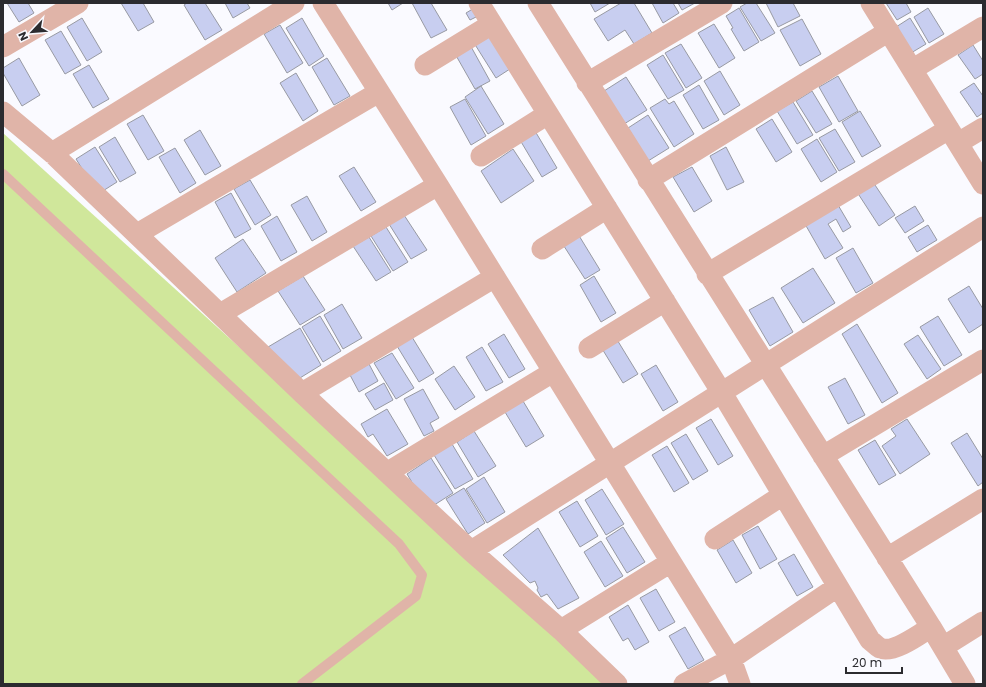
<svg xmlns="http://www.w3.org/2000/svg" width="986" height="687" font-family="Poppins,sans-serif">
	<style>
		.green { fill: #d0e79b }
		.building { fill: #c8cef0; stroke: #989aa3 }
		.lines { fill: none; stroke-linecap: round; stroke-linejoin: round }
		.service { stroke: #e0b4a8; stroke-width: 10 }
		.minor { stroke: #e0b4a8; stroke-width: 21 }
	</style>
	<rect width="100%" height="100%" fill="#fafaff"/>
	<path class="green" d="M3,133l448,406 155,145h-603z"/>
	<path class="building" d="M7,3h21l6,10 -15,9z
		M121,3h22l11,19 -16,9z
		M187,3h18l17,27 -17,10 -21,-35z
		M225,3h22l3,5 -17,10z
		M388,3h15l-11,7z
		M412,3h19l16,27 -16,8z
		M590,3h20l-15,9z
		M621,3h13l18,30 -18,11 -9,-14 -17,11 -14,-22z
		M652,3h21l6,10 -16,10z
		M678,3h17l-13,7z
		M747,3h9l19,30 -14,8 -21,-34z
		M766,3h27l7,13 -22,11z
		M886,3h20l5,9 -14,8z
		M476,7l4,8 -10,5 -4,-7z
		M739,8l20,34 -15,9 -13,-22 2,-1 -7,-12z
		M928,8l16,26 -15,9 -15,-26z
		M82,18l20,34 -15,9 -20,-34z
		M302,18l22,38 -15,10 -23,-38z
		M910,18l16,26 -15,9 -15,-26z
		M802,19l19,35 -21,12 -20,-36z
		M714,24l21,34 -16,10 -21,-35z
		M280,25l23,38 -16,10 -23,-39z
		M61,31l20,34 -16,9 -20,-34z
		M491,33l22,34 -17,11 -22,-35z
		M469,43l21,38 -15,8 -21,-37z
		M681,44l21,34 -16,10 -21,-35z
		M973,45l10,16v13l-8,5 -17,-24z
		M663,55l21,35 -16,9 -21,-34z
		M19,58l21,37 -18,11 -19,-33v-5z
		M327,58l23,38 -16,9 -22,-38z
		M89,65l20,34 -16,9 -20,-34z
		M720,71l20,34 -16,10 -20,-34z
		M296,73l22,38 -15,10 -23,-38z
		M838,76l20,35 -19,11 -20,-35z
		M626,77l21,33 -23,14 -20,-33z
		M974,83l9,13v17l-6,4 -17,-25z
		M699,85l20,35 -16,9 -20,-34z
		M481,86l23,38 -16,10 -23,-37z
		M812,91l20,33 -16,9 -20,-32z
		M465,99l21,37 -15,9 -21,-38z
		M665,99l4,5 5,-3 20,33 -20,13 -24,-39z
		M793,102l20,33 -16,9 -20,-33z
		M860,111l21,35 -19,11 -20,-35z
		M143,115l21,36 -16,9 -21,-36z
		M648,115l21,33 -21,13 -20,-33z
		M772,119l20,33 -16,10 -20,-33z
		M835,129l20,33 -16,9 -20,-33z
		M200,130l21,36 -16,9 -21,-35z
		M535,131l22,37 -15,9 -22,-37z
		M115,137l21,36 -16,9 -21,-35z
		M817,139l20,33 -16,10 -20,-33z
		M95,147l22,35 -19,12 -22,-35z
		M726,147l18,35 -17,8 -17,-34z
		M175,148l21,35 -16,10 -21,-36z
		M513,149l21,32 -33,22 -20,-32z
		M354,167l22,35 -15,9 -22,-35z
		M692,167l20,34 -18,11 -21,-35z
		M250,180l21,35 -16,10 -21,-36z
		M873,182l22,33 -16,11 -22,-34z
		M231,193l20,36 -16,9 -20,-36z
		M307,196l20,36 -15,9 -21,-36z
		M838,205l13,22 -8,5 -7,-13 -8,5 15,24 -18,11 -20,-35z
		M915,206l9,15 -19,12 -10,-15z
		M404,215l23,35 -16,9 -22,-35z
		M277,216l20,36 -16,9 -20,-35z
		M928,225l9,15 -20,12 -9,-15z
		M386,227l22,35 -15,9 -22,-35z
		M578,234l22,36 -15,9 -23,-36z
		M369,237l22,35 -15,9 -23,-35z
		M243,239l23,34 -29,19 -22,-34z
		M853,248l20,35 -17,10 -20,-35z
		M813,268l22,35 -32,20 -22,-35z
		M303,276l22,34 -25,15 -22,-34z
		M594,276l22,37 -15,9 -21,-37z
		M969,286l14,23v15l-14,9 -21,-34z
		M773,297l20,35 -23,14 -21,-36z
		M342,304l20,34 -19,11 -19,-34z
		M320,316l21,35 -18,11 -21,-35z
		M938,316l24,39 -18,11 -24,-39z
		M857,324l41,69 -16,10 -40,-69z
		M300,328l21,37 -26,16 -27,-34z
		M504,334l21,35 -16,9 -21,-34z
		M918,335l23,34 -14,10 -23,-35z
		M412,337l22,36 -15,9 -22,-36z
		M616,338l22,36 -15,9 -22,-36z
		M482,347l21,35 -17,9 -20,-34z
		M392,353l22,35 -18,11 -22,-36z
		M369,364l9,17 -19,11 -9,-17z
		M656,365l22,37 -15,9 -22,-37z
		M454,366l21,31 -20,13 -20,-31z
		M845,378l20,37 -17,9 -20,-37z
		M384,383l9,17 -18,10 -10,-16z
		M423,389l16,29 -9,5 4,8 -10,5 -20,-37z
		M523,401l21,35 -18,11 -21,-35z
		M387,409l21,35 -21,12 -14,-22 -5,3 -7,-13z
		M711,419l22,37 -15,9 -22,-37z
		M907,419l23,35 -30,20 -18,-28 14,-10 -5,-7z
		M474,431l22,35 -18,11 -21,-35z
		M967,433l16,26v23l-5,4 -27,-43z
		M686,434l22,37 -15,9 -22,-37z
		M875,440l21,35 -17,10 -21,-35z
		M452,444l21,35 -18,10 -21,-34z
		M667,446l22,37 -15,9 -22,-37z
		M431,458l22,35 -25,16 -21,-35z
		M484,477l21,35 -18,11 -21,-34z
		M464,488l21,35 -17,11 -22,-35z
		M602,489l22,35 -18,11 -21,-35z
		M577,501l21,35 -18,11 -21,-35z
		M758,526l19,33 -17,10 -18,-34z
		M623,527l22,35 -18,11 -21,-35z
		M538,528l41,70 -21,11 -11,-15 -6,3 -4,-7 1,-2 -3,-7 -5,2 -27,-28z
		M733,540l19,33 -16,10 -19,-33z
		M601,541l22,35 -18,11 -21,-35z
		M794,554l19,33 -16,9 -19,-33z
		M656,589l19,33 -16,9 -19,-33z
		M628,605l21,37 -14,8 -7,-12 -5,3 -14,-24z
		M685,627l19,33 -16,9 -19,-33z"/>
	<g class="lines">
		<path class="service" d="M3,174l396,370 23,31 -6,21 -114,88"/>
		<path class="minor" d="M323,3l115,182 293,474 9,25
			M479,3l243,390 148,247c3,2 6,6 10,8 13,6 40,-14 51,-21
			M538,3l393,624 34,57
			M871,3l112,181
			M3,47l75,-44
			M425,65l67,-41
			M913,69l70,-42
			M587,83l135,-80
			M3,112l49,41 250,240 169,158 90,79 56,54
			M958,143l25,-15
			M52,153l242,-150
			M481,156l67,-42
			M648,180l241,-149
			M137,234l242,-142
			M542,249l65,-41
			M707,274l242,-145
			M220,314l218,-129
			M589,348l76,-47
			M302,393l193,-116
			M823,456l160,-96
			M388,472l165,-100
			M715,539l68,-44
			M471,551l512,-324
			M887,558l96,-59
			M561,630l110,-68
			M943,647l40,-25
			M684,684l47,-25 106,-72"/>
	</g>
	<rect width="986" height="687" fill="none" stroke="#2b2b2f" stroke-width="8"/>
	<g transform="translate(32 32) rotate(244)" stroke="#fafaff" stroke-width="3" paint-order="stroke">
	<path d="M0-3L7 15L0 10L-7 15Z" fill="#2b2b2f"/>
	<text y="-6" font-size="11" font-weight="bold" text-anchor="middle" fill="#2b2b2f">N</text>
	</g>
	<path d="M846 667v6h56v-6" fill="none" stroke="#2b2b2f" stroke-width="2"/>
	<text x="852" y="667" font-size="12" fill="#2b2b2f" stroke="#fafaff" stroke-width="3" paint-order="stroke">20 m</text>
</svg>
